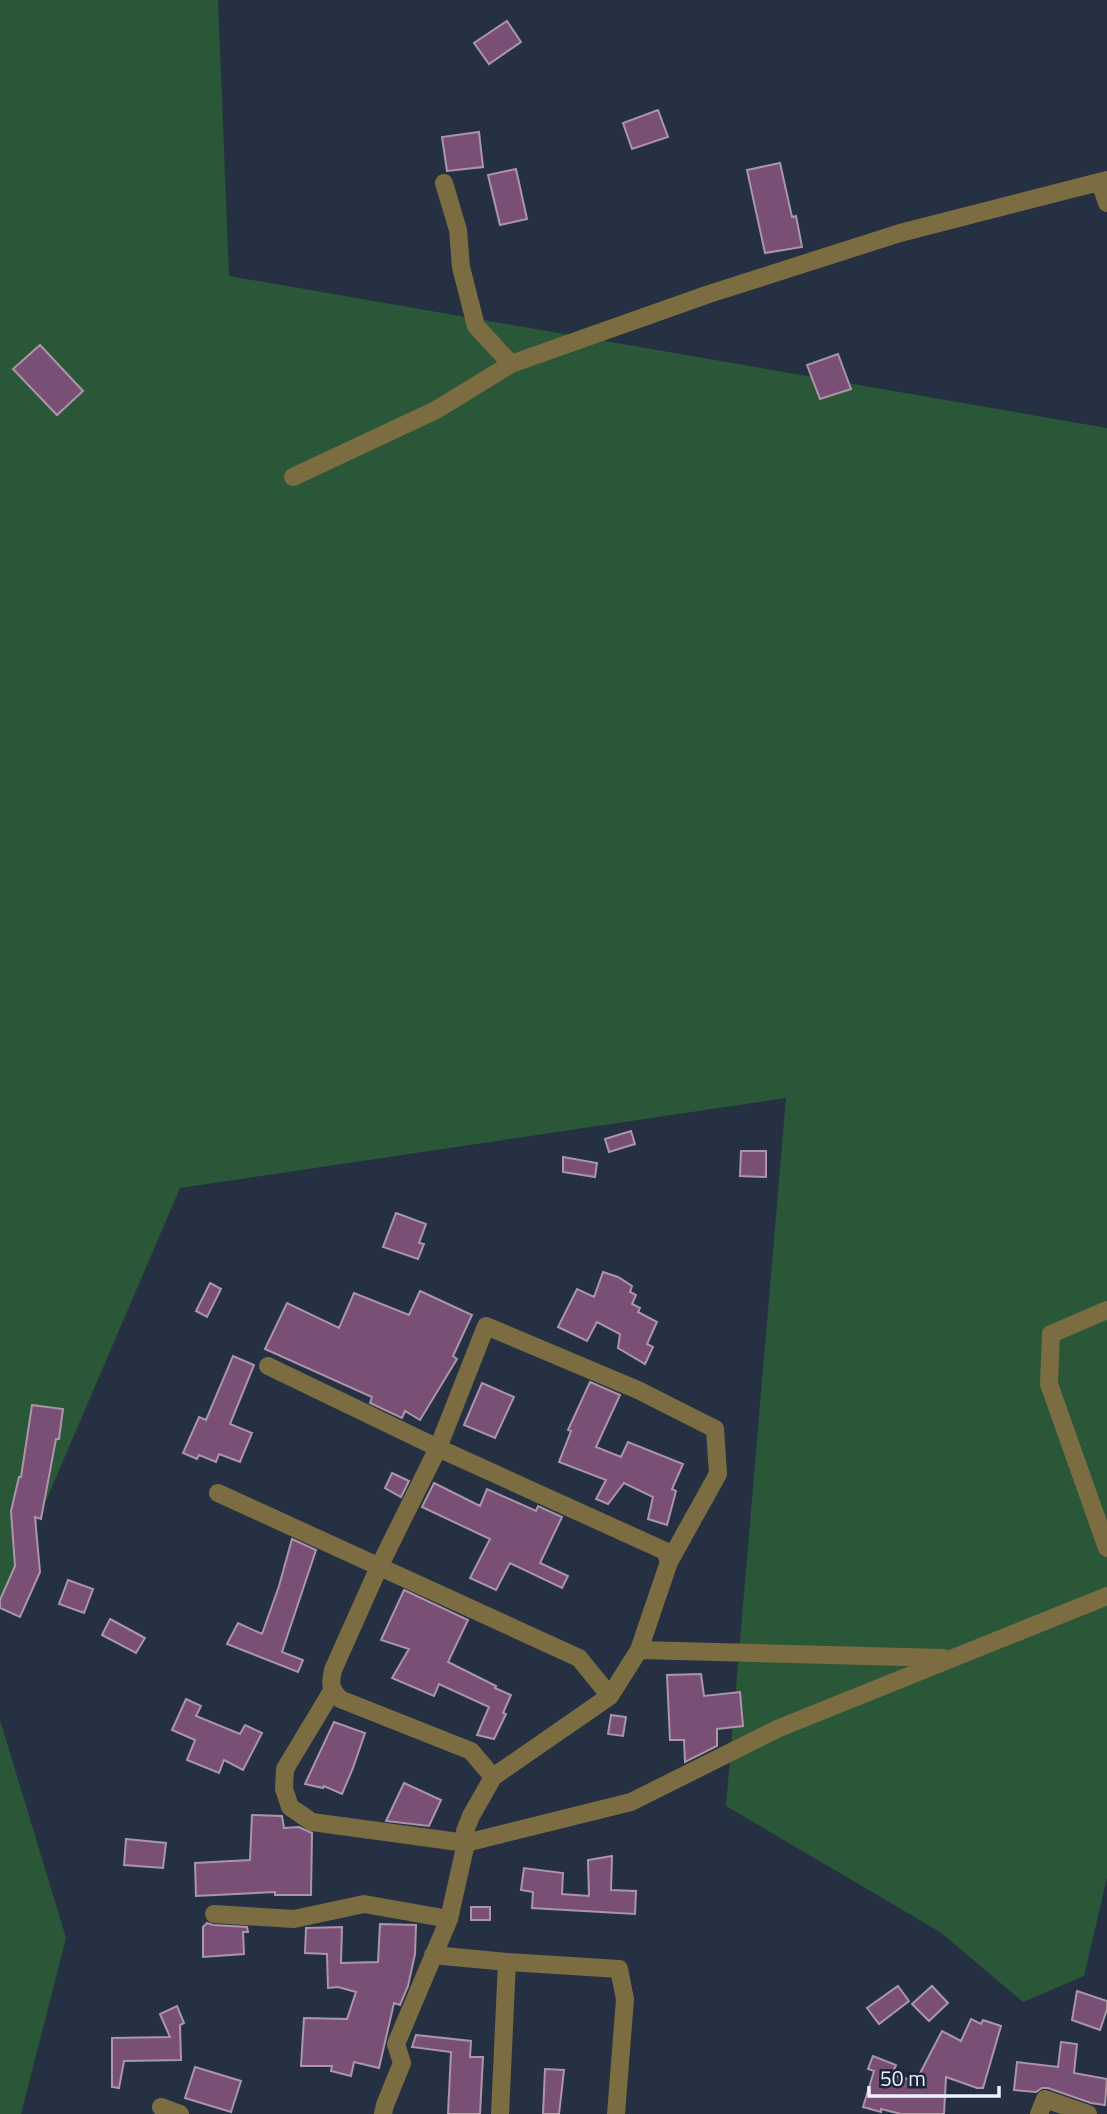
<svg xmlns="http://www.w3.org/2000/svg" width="1107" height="2114" font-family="'Titillium Web',sans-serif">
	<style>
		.green { fill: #2a5737 }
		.building { fill: #7a4f75; stroke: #ab95a8; stroke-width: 2 }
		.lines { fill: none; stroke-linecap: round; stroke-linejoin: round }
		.minor { stroke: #7c6c41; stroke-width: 18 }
	</style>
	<rect width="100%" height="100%" fill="#253143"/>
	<path class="green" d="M0,0h218l11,276 878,152v1450l-23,98 -61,26 -83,-70 -214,-126 60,-708 -606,90 -180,420z
		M0,1720l66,218 -45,176h-21z"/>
	<path class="building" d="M507,21l14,21 -32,22 -15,-21z
		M658,110l10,27 -36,12 -9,-26z
		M479,132l4,35 -36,4 -5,-34z
		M780,163l12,54 4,-1 6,31 -37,6 -18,-83z
		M516,169l11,50 -27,6 -12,-50z
		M40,345l43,46 -26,24 -44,-46z
		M838,354l13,35 -31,10 -13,-34z
		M631,1131l4,13 -26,8 -4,-13z
		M741,1151h25v26l-26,-1z
		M563,1157l34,6 -2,14 -32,-5z
		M396,1213l30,11 -7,19 5,1 -6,15 -35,-12z
		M603,1272l15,5 14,9 -2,6 6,3 -4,9 8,4 -2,4 19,10 -10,22 6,3 -8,17 -27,-16 2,-14 -23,-12 -10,19 -29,-14 19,-38 17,8z
		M210,1283l11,6 -14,28 -11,-6z
		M420,1291l52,24 -19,41 4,3 -37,61 -15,-9 -3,7 -32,-15 2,-6 -107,-48 22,-46 52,25 15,-35 55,22z
		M233,1356l21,9 -24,59 22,9 -12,29 -21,-8 -3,8 -17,-7 -2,4 -14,-6 16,-36 7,3z
		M590,1382l30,13 -24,52 25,10 7,-15 55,22 -11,25 4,2 -9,34 -19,-6 5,-22 -29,-14 -16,21 -12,-5 10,-19 -47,-18 12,-31 -3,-1z
		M482,1383l32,14 -19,41 -31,-13z
		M32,1405l31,4 -4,30h-3l-15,80 -6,-2 5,55 -20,45 -20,-9v-8l15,-34 -4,-55 8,-34h2z
		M392,1473l17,8 -8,16 -16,-9z
		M434,1483l46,23 7,-17 49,22 2,-5 24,11 -22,46 28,13 -6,12 -52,-25 -14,27 -26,-12 20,-39 -68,-32z
		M292,1539l24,11 -34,102 21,8 -5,12 -71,-28 11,-21 24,11 17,-48z
		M68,1580l25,9 -9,24 -25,-9z
		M404,1590l64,30 -20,42 48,24 -1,2 16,7 -8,18 3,1 -12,25 -17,-4 12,-28 -50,-23 -5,12 -42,-18 17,-29 -28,-9z
		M110,1619l35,19 -9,15 -34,-18z
		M701,1674l3,22 36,-4 3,34 -26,3v17l-32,16 -1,-22h-14l-3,-65z
		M186,1699l15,7 -5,10 44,18 5,-9 17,8 -19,37 -19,-10 -5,13 -32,-13 8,-20 -23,-10z
		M611,1715l15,2 -3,19 -15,-2z
		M334,1722l31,11 -12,35 -11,26 -18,-8 -1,2 -18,-4z
		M404,1783l37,17 -12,26 -43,-5z
		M252,1815l30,1 2,12 15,-1 13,6 -1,62h-36v-3l-79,4 -1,-33 55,-3z
		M126,1839l40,4 -3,25 -39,-3z
		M612,1856l-1,34 25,1 -1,23 -103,-6 1,-16 -12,-2 3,-22 39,5 -1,21 27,2 -1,-36z
		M471,1907h19v13h-19z
		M207,1923l6,2 34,2 1,5h-5l1,22 -41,3v-30z
		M380,1924l36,1 -1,29 -7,32 -8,19 -6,-2 -15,65 -25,-6 -3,14 -20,-5 1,-5h-31l3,-48 43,1 9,-27 -18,-5 -10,1 -1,-34 -22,-1 1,-25 36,-1 -1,36 37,-1z
		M898,1986l11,15 -30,23 -12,-16z
		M932,1986l16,17 -19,18 -17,-17z
		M1077,1991l30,10v8l-7,21 -28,-10z
		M177,2006l7,17 -4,2 1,35 -57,1 -5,27 -7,-1v-49l58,-1 -10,-23z
		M971,2019l10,5 2,-4 18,6 -18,62h-6l-31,-11 -2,37h-43l-20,-5v3l-18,-5 11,-36 -6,-2 5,-13 23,9 -4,10 24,6 26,-50 19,10z
		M416,2035l55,6 -1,16h13l-3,57h-32l3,-62 -39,-5z
		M1061,2042l16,2 -3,29 33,6 -2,26 -14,-2 -43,-15h-6l-6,4 -22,-2 3,-28 41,5z
		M195,2067l46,14 -10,31 -46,-14z
		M545,2069l19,1 -5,44h-16z"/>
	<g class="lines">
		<path class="minor" d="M1100,182l7,21
			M444,183l14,47 3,37 15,59 35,38
			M293,477l143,-67 75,-46 198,-70 191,-61 207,-53
			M1107,1310l-56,24 -2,50 58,164
			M268,1366l170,82 227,103 4,11 -30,88 -29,46 -117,81 -22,39 -6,15 1,12 -17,76 -53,125 6,19 -17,42 -2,9
			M218,1493l361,165 31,38
			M639,1650l304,8
			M332,1691l-47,78 -1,20 6,18 22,15 154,21 165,-41 146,-73 330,-133
			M493,1777l-22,-26 -131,-52c-10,-10 -10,-16 -7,-29l46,-103 59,-119 48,-122 152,64 77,39 3,45 -49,88
			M214,1914l80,5 70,-15 85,15
			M433,1955l74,7 112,7 6,30 -9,115
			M161,2107l19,7
			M500,2114l7,-152
			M1039,2114l6,-15 43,15"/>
	</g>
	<path d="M869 2086v10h130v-10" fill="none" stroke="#edf3fd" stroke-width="3.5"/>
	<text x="880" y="2086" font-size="21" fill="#edf3fd" stroke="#1b2738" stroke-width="5" paint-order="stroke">50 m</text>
</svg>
